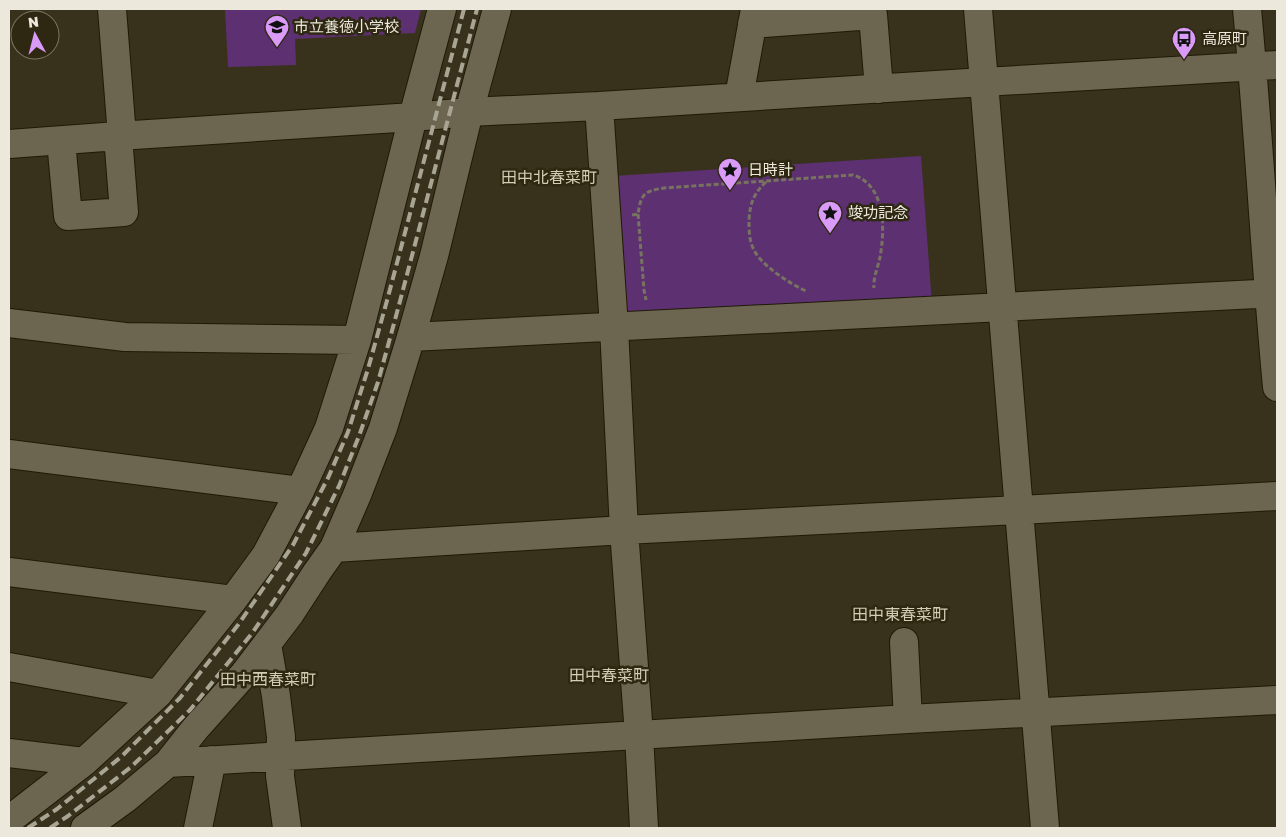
<svg xmlns="http://www.w3.org/2000/svg" width="1286" height="837" font-family="'Golos Text','Noto Sans JP',sans-serif">
	<style>
		.green { fill: #5d3171 }
		.lines { fill: none; stroke-linecap: round; stroke-linejoin: round }
		.minor-casing { stroke: #1f1906; stroke-width: 30 }
		.path { stroke: #787361; stroke-width: 3; stroke-dasharray: 5 2.5; stroke-linecap: butt }
		.minor { stroke: #6c654f; stroke-width: 28 }
		.rail { stroke: #a9a595; stroke-width: 4; stroke-dasharray: 10 5; stroke-linecap: butt }
		.labels { text-anchor: middle; stroke-width: 5; stroke-linejoin: round; paint-order: stroke }
		.poi-label { font-size: 15px; fill: #ece8dc; stroke: #2e2813; text-anchor: start }
		.neighbourhood-label { font-size: 16px; fill: #d4ccb3; stroke: #2e2813 }
	</style>
	<rect width="100%" height="100%" fill="#38321d"/>
	<path class="green" d="M225,9h196l-6,24 -120,6 1,26 -68,2z
		M921,156l11,149 -306,16 -12,-145z"/>
	<g class="lines">
		<defs>
			<path id="minor" d="M112,9l10,127
				M978,9l67,819
				M1247,9c12,126 18,252 30,378
				M752,24l121,-9 6,74
				M739,97l16,-88
				M599,106l15,221 10,203 15,205 5,93
				M61,141l7,75 56,-4 -6,-76
				M9,144l109,-8 295,-19 56,-5 130,-6 385,-24 293,-17
				M9,323l116,14 232,3
				M411,337l866,-44
				M9,454l291,37
				M334,548l290,-18 396,-20 257,-14
				M9,572l224,28
				M904,642l4,77
				M267,644l9,52 5,41 -1,39 7,52
				M9,667l149,27
				M9,753l75,9
				M168,763l740,-44 369,-19
				M9,820l75,-58 74,-68 75,-94 33,-45 34,-64 29,-63 28,-88 56,-223 29,-108
				M85,828l40,-29 43,-36 27,-34 49,-55 45,-59 28,-43 17,-24 23,-53 26,-67 28,-91 23,-81 35,-144 28,-103
				M198,828l14,-68"/>
		</defs>
		<use href="#minor" class="minor-casing"/>
		<path class="path" d="M766,182c-12,11 -16,21 -17,38 0,10 0,21 5,30 8,16 35,33 52,41
			M638,214l6,76 2,10
			M632,215l6,-1c3,-20 6,-23 26,-26l189,-13c33,10 32,55 27,82 -2,10 -7,21 -6,31"/>
		<use href="#minor" class="minor"/>
		<path class="rail" d="M28,828l29,-19 64,-52 59,-59 58,-73 55,-80 35,-67 20,-46 20,-63 20,-72 76,-288
			M50,828l18,-12 63,-49 59,-57 63,-78 53,-79 33,-67 20,-50 19,-54 21,-77 78,-296"/>
	</g>
	<defs>
		<symbol id="school-pin" viewBox="-11 -11 22 30"><path d="M0 17L-7.5 6A9.5 9.5 0 1 1 7.5 6Z" fill="#d99af8" stroke="#2e2813"/><path d="M0-5L7-2L0 1L-7-2ZM-4 1L0 2.5L4 1V4Q0 6-4 4Z" fill="#111"/></symbol>
		<symbol id="bus-pin" viewBox="-11 -11 22 30"><path d="M0 17L-7.5 6A9.5 9.5 0 1 1 7.5 6Z" fill="#d99af8" stroke="#2e2813"/><path d="M-5-6H5V4H4V6H2V4H-2V6H-4V4H-5ZM-3.5-4V0h7V-4ZM-3.5 1.2v1.5H-2V1.2ZM2 1.2v1.5H3.5V1.2Z" fill="#111"/></symbol>
		<symbol id="sight-pin" viewBox="-11 -11 22 30"><path d="M0 17L-7.5 6A9.5 9.5 0 1 1 7.5 6Z" fill="#d99af8" stroke="#2e2813"/><path d="M0-6L1.8-2.2L6-1.7L2.9 1.2L3.7 5.4L0 3.3L-3.7 5.4L-2.9 1.2L-6-1.7L-1.8-2.2Z" fill="#111"/></symbol>
	</defs>
	<g fill-rule="evenodd">
		<use href="#school-pin" x="263" y="13" width="28" height="38"/>
		<use href="#bus-pin" x="1170" y="25" width="28" height="38"/>
		<use href="#sight-pin" x="716" y="156" width="28" height="38"/>
		<use href="#sight-pin" x="816" y="199" width="28" height="38"/>
	</g>
	<g class="labels">
		<g class="poi-label">
			<text x="294" y="32">市立養徳小学校</text>
			<text x="1202" y="44">高原町</text>
			<text x="748" y="175">日時計</text>
			<text x="848" y="218">竣功記念</text>
		</g>
		<g class="neighbourhood-label">
			<text x="549" y="183">田中北春菜町</text>
			<text x="900" y="620">田中東春菜町</text>
			<text x="609" y="681">田中春菜町</text>
			<text x="268" y="685">田中西春菜町</text>
		</g>
	</g>
	<rect width="1286" height="837" fill="none" stroke="#ece8dc" stroke-width="20"/>
	<g transform="translate(35 35) rotate(353)"><circle r="24" fill="#2e2813" stroke="#7a7563"/>
	<path d="M0-4L9 19L0 12L-9 19Z" fill="#d99af8"/>
	<text y="-8" font-size="14" font-weight="bold" text-anchor="middle" fill="#ece8dc">N</text>
	</g>
</svg>
